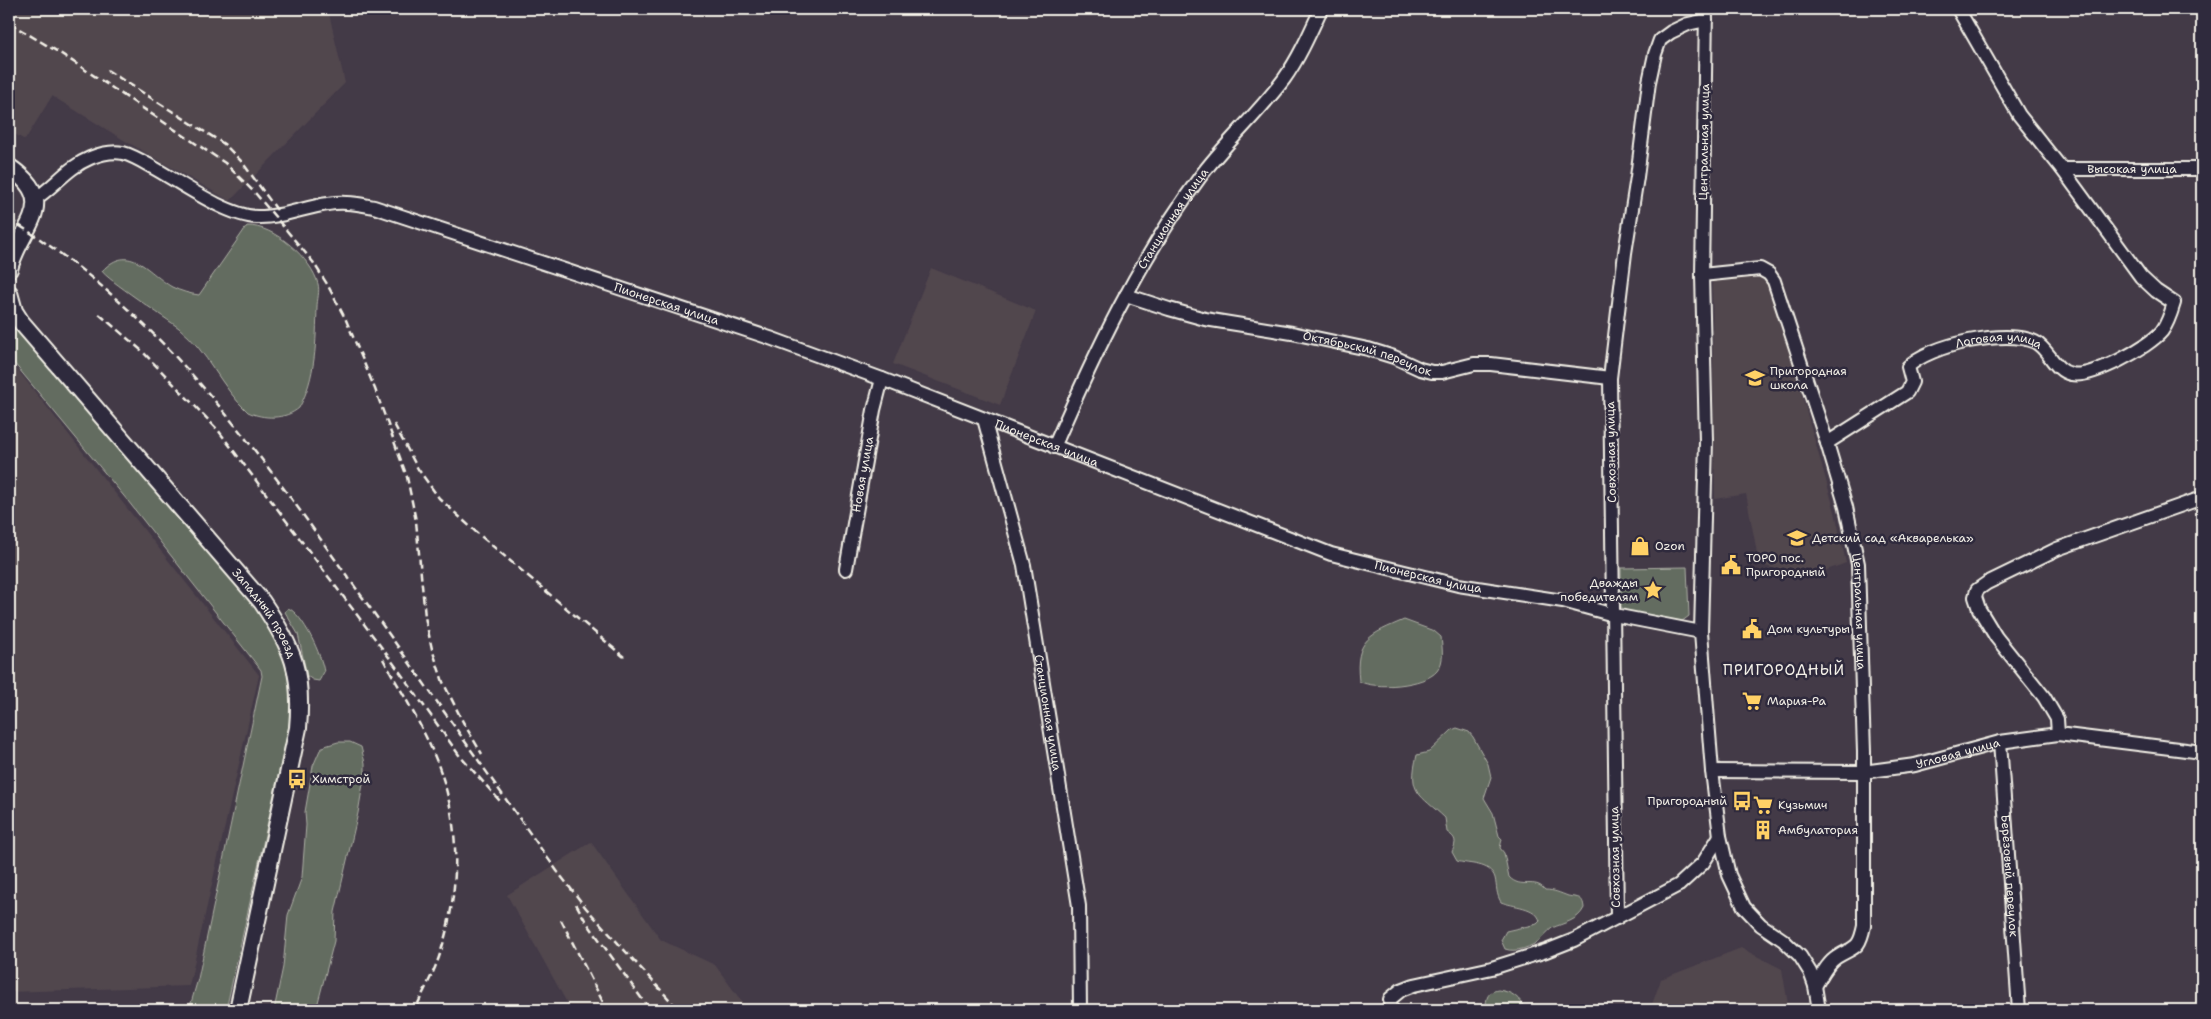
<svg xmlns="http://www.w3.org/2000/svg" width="2211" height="1019" font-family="'Shantell Sans',sans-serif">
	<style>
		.built { fill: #51464e }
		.green { fill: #636c60; stroke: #acaea4 }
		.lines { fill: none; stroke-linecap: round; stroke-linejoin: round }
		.minor-casing { stroke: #f4f1e8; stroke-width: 16 }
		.major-casing { stroke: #f4f1e8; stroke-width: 20 }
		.minor { stroke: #2f2a3d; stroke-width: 12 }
		.major { stroke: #2f2a3d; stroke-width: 16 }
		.rail { stroke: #f4f1e8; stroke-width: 2.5; stroke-dasharray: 8 4; stroke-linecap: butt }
		.labels { text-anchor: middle; stroke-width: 5; stroke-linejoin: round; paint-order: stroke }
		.street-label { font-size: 12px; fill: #f4f1e8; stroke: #2f2a3d }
		.poi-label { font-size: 12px; fill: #f4f1e8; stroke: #2f2a3d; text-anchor: start }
		.quarter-label { font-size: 15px; letter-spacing: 1px; fill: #f4f1e8; stroke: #2f2a3d }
	</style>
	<rect width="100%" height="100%" fill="#433a47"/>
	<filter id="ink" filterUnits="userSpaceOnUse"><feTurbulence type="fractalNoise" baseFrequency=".02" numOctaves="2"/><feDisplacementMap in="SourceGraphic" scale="10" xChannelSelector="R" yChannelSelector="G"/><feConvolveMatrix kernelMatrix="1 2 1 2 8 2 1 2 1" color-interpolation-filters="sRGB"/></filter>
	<g filter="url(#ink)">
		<path class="built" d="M9,9h319l17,74 -115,118 -103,-59 -75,-46 -27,44 -16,-9z
			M931,268l105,43 -36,94 -107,-41z
			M1758,273l11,6 66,233 11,51 -41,15 -46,-14 -13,-70 -31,5 -3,-220z
			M9,359l250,316 -70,311 -180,6z
			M591,842l70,98 54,25 33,45h-177l-64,-115z
			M1741,948l41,21 7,41h-139l11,-31z"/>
		<path class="green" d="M247,226c27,-1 65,33 71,58 2,7 -1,16 -1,23 -1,35 -1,70 -18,101 -14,12 -36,11 -51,4 -27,-24 -40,-61 -69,-84 -12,-9 -74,-50 -77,-57 28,-30 47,3 70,16 8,4 18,7 27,8z
			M9,322l4,1 248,288 26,43 6,46 -5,31 -62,279h-37l9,-31 64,-303 -1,-6 -133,-169 -119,-144z
			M1687,567l2,49 -8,6 -51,-9 -9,-6v-39z
			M288,608c15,6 34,48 36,64l-5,9 -6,-1 -6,-4 -9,-42 -13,-22z
			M1404,620l30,11 7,6c1,11 4,24 -4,34 -12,15 -63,19 -78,10 -5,-42 12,-47 45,-61z
			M1457,728l12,4 4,5 15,27 3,13 -7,21 9,15 6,23 3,3 -2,9 4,5 5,24c12,13 26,0 36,13 9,0 15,3 23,6 10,2 15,0 16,12 -6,13 -21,15 -32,20 -4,3 -8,8 -11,11 -9,8 -25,14 -36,10l-4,-9 5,-9 31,-7 3,-3c-4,-15 -27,-14 -39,-19 -5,-8 -4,-15 -6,-24 -5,-16 -26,-13 -38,-17l-5,-9c5,-11 4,-14 -5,-20l-2,-14c-25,-24 -38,-24 -28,-63l12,-3 23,-22z
			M338,742h12l11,5 4,16v9l-7,41 -23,99 -1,29 -18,69h-42l9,-43 5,-52 14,-38 4,-52 -1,-13 8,-46 7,-16 5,-4z
			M1498,990c16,2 20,8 30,20h-42c0,-10 0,-18 12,-20z"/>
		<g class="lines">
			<defs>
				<g id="minor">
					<path d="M1706,9l-4,266 4,166 -5,191 11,139 8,65 9,39 15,32 17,18 22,15 17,16 10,16 5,14 4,24"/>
					<path id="s1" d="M2062,169h140"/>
					<path id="s2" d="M35,199c19,-12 33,-32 55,-41 10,-4 22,-7 33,-5 11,3 22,10 31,15 27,15 73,48 103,49 24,1 48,-10 71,-13 16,-3 31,0 46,3l396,131 112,41 449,175 127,31 105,16 51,14 87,17"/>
					<path id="s3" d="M1702,275l58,-6 9,5 5,7 53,162 19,64 12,57 6,188v174c-5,24 -9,20 -27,31 -10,6 -16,20 -22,29"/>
					<path id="s4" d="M1126,295l43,14 36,10 87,14 76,16 26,8 26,12 12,3h10l32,-8h17l119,14"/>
					<path id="s5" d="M984,419l40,146 55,341 1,104"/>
					<path id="s6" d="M1827,443l80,-51 5,-10 -4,-15c20,-22 100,-39 127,-25 14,7 19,29 36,32 20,5 78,-27 91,-43 6,-8 9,-18 12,-28l-18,-12 -15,-14 -79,-108 -43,-54 -61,-106"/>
					<path id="s7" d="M1054,447c41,-94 84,-186 146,-270 25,-34 58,-63 84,-98 15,-21 26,-46 37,-70"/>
					<path id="s8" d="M846,569l28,-159 8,-31"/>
					<path d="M2058,734l-1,-15 -13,-22 -48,-60 -17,-28 -4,-12 2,-7 10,-7 70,-34 145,-51"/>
					<path id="s9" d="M2000,742l19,268"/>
					<path id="s10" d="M1712,771l151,1 52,-7 85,-23 58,-8 144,18"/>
					<path d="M1617,918l-7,-540 15,-125 12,-76 12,-95 6,-28 5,-14 11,-8 17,-8 18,-4"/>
					<path d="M1391,1010l-1,-11 11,-9 13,-5 78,-17 54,-17 28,-11 105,-55 24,-22 17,-27"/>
				</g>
				<g id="major">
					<path d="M9,167c53,36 11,59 0,102"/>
					<path id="s11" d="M9,293l5,18 7,11 241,280c31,46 41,70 36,126l-60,282"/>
				</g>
			</defs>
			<use href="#minor" class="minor-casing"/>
			<use href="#major" class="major-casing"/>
			<use href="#minor" class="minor"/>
			<use href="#major" class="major"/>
			<path class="rail" d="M9,23l51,30 165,110 31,31 57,68 14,22 19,36 29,69 32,88 9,44 9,96 7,32 11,33 20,40 19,32
				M107,70l117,74 18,18 35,48
				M9,219c145,89 236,214 333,350 73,100 143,202 215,302l29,37 93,102
				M99,314l42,36 77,80 179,238 62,87 41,46
				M394,424l24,45 21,29 37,34 148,125
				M383,659c22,39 48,80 61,123 17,57 14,116 -4,172 -6,19 -17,38 -25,56
				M576,904l9,16 65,90
				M561,920l46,90"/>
		</g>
	</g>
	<defs>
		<symbol id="school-bare" viewBox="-9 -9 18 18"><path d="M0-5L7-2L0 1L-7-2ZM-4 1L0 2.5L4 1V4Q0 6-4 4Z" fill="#ffd166" stroke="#2f2a3d" stroke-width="2.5" paint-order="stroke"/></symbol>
		<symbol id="shop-bare" viewBox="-9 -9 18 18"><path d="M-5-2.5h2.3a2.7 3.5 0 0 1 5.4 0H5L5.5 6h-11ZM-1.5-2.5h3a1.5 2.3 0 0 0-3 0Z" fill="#ffd166" stroke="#2f2a3d" stroke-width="2.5" paint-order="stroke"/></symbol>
		<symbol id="civic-bare" viewBox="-9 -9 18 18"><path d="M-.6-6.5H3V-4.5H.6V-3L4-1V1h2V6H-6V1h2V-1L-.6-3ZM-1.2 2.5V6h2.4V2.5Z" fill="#ffd166" stroke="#2f2a3d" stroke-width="2.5" paint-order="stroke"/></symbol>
		<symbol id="sight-bare" viewBox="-9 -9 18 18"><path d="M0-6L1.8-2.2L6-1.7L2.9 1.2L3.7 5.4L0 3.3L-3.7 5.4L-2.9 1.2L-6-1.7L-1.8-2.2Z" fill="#ffd166" stroke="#2f2a3d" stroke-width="2.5" paint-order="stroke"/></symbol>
		<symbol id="supermarket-bare" viewBox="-9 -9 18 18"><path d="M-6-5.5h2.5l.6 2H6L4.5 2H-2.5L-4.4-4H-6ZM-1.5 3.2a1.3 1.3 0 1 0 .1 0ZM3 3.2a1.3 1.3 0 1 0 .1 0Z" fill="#ffd166" stroke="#2f2a3d" stroke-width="2.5" paint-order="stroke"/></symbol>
		<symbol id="bus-bare" viewBox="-9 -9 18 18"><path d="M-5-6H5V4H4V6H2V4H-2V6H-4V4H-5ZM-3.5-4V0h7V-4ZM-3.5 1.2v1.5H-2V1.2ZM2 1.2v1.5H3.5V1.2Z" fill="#ffd166" stroke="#2f2a3d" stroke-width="2.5" paint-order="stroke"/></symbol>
		<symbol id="building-bare" viewBox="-9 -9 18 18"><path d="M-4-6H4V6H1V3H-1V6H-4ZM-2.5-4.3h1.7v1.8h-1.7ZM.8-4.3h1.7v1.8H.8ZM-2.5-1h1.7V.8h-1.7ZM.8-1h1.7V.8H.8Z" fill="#ffd166" stroke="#2f2a3d" stroke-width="2.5" paint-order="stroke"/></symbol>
	</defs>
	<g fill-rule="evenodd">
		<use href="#school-bare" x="1741" y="364" width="28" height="28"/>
		<use href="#school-bare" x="1783" y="524" width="28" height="28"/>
		<use href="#shop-bare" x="1626" y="532" width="28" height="28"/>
		<use href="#civic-bare" x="1717" y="551" width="28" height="28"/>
		<use href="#sight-bare" x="1639" y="576" width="28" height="28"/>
		<use href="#civic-bare" x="1738" y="615" width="28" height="28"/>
		<use href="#supermarket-bare" x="1738" y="687" width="28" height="28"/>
		<use href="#bus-bare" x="283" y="765" width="28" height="28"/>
		<use href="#bus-bare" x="1728" y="787" width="28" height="28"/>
		<use href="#supermarket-bare" x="1749" y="791" width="28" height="28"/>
		<use href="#building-bare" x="1749" y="816" width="28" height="28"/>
	</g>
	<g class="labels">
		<g class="street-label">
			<text transform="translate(1704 142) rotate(-89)" y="4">Центральная улица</text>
			<text dy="4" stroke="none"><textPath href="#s1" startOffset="70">Высокая улица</textPath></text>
			<text dy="4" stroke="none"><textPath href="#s7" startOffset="258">Станционная улица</textPath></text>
			<text dy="4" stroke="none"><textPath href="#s2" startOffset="679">Пионерская улица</textPath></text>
			<text dy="4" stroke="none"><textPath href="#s6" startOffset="219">Логовая улица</textPath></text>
			<text dy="4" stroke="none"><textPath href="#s4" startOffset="249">Октябрьский переулок</textPath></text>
			<text dy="4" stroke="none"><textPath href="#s2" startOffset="1084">Пионерская улица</textPath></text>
			<text transform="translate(1611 452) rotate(-91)" y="4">Совхозная улица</text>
			<text dy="4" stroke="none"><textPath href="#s8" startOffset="96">Новая улица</textPath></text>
			<text dy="4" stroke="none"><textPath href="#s2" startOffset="1489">Пионерская улица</textPath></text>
			<text dy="4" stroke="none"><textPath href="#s3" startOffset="420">Центральная улица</textPath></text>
			<text dy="4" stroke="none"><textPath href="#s11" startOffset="412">Западный проезд</textPath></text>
			<text dy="4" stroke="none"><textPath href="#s5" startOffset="301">Станционная улица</textPath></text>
			<text dy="4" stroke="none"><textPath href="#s10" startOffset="248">Угловая улица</textPath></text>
			<text transform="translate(1615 857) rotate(-91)" y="4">Совхозная улица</text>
			<text dy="4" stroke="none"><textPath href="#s9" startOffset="134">Берёзовый переулок</textPath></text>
		</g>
		<g class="poi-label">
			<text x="1770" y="375">Пригородная<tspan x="1770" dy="14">школа</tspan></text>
			<text x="1812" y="542">Детский сад «Акварелька»</text>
			<text x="1655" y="550">Ozon</text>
			<text x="1746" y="562">ТОРО пос.<tspan x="1746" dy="14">Пригородный</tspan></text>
			<text x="1638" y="587" text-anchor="end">Дважды<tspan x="1638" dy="14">победителям</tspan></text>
			<text x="1767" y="633">Дом культуры</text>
			<text x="1767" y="705">Мария-Ра</text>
			<text x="312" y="783">Химстрой</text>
			<text x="1727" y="805" text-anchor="end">Пригородный</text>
			<text x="1778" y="809">Кузьмич</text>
			<text x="1778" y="834">Амбулатория</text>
		</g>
		<g class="quarter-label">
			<text x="1784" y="675">ПРИГОРОДНЫЙ</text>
		</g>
	</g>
	<rect width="2211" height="1019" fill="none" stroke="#2f2a3d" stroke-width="30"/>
	<rect x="15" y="15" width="2181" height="989" fill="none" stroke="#f4f1e8" stroke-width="2" filter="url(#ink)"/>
</svg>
